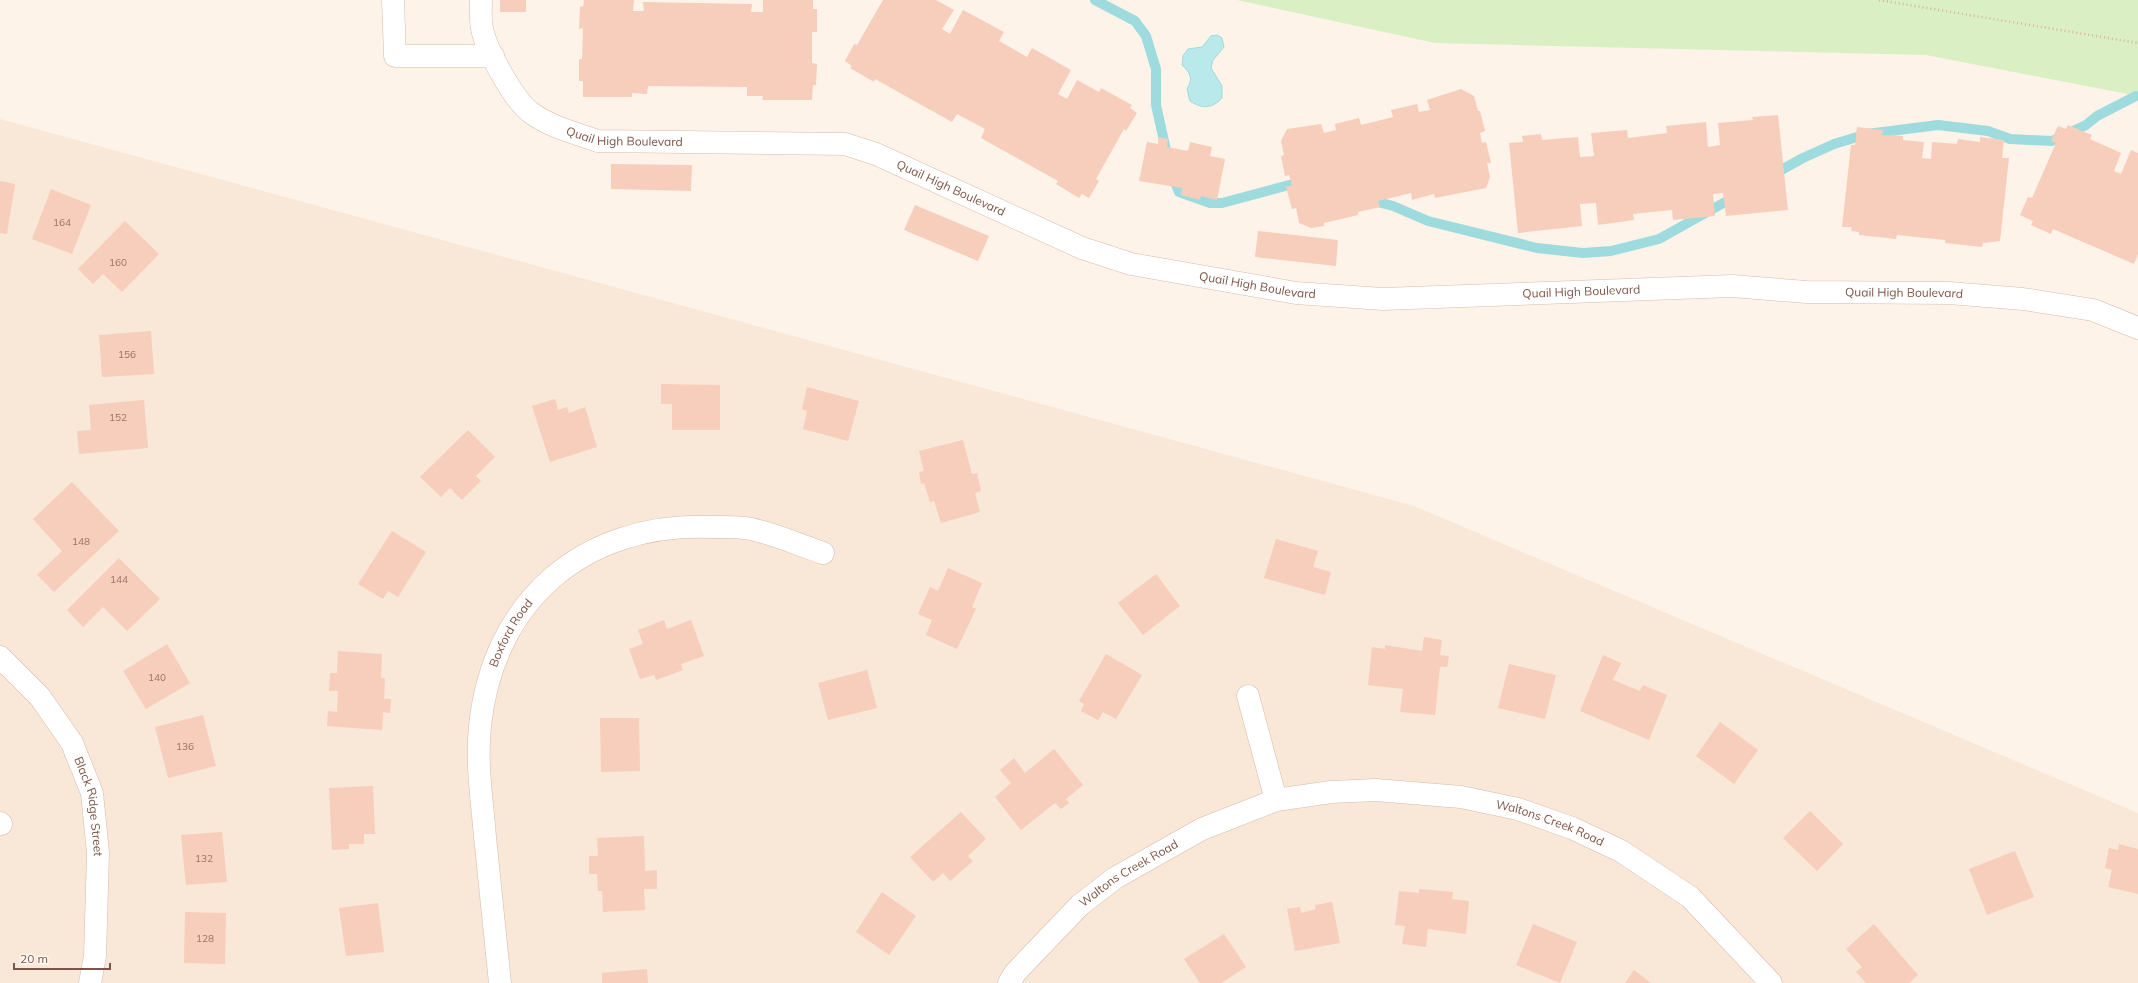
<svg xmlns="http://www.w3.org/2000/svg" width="2138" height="983" font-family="Mulish,sans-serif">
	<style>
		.residential { fill: #f9e7d8 }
		.green { fill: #daefc4 }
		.water { fill: #b9e9eb; stroke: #9edbde }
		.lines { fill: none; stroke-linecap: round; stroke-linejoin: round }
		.stream { stroke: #9edbde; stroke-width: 10 }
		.building { fill: #f7cdbc }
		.minor-casing { stroke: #d5bbae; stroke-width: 23 }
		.path { stroke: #ddb09e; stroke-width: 2.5; stroke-dasharray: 1 3; stroke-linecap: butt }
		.minor { stroke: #fff; stroke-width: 22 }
		.labels { text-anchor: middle; stroke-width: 3; stroke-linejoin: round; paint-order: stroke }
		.number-label { font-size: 10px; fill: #9b7365 }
		.street-label { font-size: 12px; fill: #7c5548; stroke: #fff8f0 }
	</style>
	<rect width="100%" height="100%" fill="#fef3e8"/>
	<path class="residential" d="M0,119l1414,387 724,307v170h-2138z"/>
	<path class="green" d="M1237,0h901v96l-212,-41 -491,-12z"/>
	<path class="water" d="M1217,35l5,3 2,9 -11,13 -2,8 11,18v12c-10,11 -20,11 -32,3l-3,-12c6,-10 4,-16 -5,-24l1,-9 5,-7 14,-2 9,-11z"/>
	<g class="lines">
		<path class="stream" d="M1095,0l40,21 11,15 10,33v36l10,45
			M1172,175l7,17 31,11h12l82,-22
			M1772,175l31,-17 31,-14 33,-10 71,-9 50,6 22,8 42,2 34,-16 11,-9 39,-20
			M1366,199l27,7 35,15 109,27 46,5 28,-2 48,-12 77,-43"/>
	</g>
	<path class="building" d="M500,0h26v12h-26z
		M584,0h50l-1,11h11l-1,-9 109,2 -1,8h12v-12h50v9h4v23h-5v31l5,1 -1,21h-3l-1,15h-50l1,-4h-16v-9l-99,-1 -1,8 -15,-1v4h-49v-16h-4v-22h3l1,-31 -4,1 1,-23 3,1z
		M883,0h53l18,10 -12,19 8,5 13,-24 41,22 -5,9 28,16 5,-9 39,22 -13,24 9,5 10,-19 22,12 2,-4 31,17 -2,3 7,5 -11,18 -2,-2 -28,50 3,2 -10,17 -7,-4 -3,4 -23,-14 2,-3 -77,-43 4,-9 -28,-15 -5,8 -77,-43 -1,3 -24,-14 2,-2 -7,-5 9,-17 3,1z
		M1461,89l13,7 4,15h2l5,20 -5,2 2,10 4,-1 5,21h-4l3,14 -4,11 -51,10 -1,-4 -22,6 -1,-7 -33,8 2,6 -22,5v3l-34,8v3l-13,2 -12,-5 -3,-15 -4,1 -6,-22 6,-2 -3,-10 -4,1 -4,-20 3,-1 -3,-14 6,-12 34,-5 3,9 12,-3 -1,-6 24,-6 2,7 32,-8 -2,-7 26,-6 2,8 11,-2 -3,-10z
		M1778,115l10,95 -62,6 -3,-23 -10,1 2,22 -42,4 -1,-10 -39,4 1,6 -36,5 -2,-22 -16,1 2,22 -64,7 -9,-90 14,-1 -1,-6 19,-2 1,6 36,-3 2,20 14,-1 -3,-23 36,-3 1,8 39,-5 -1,-7 40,-4 2,25 12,-2 -2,-22 35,-3 -1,-3z
		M2068,125l24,10 -2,4 31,14 -7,18 7,3 10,-24 7,3v101l-4,10 -81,-35 -2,5 -20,-9 2,-4 -13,-6 8,-18 4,1 24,-55 -5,-2 7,-15 8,3z
		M1857,127l26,3 -1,5 21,1v4l21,2 -2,16 9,1 1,-17 25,2 1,-5 22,3v-5l24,3 -2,18h7l-9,83 -17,2 -1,4 -37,-4v-3l-48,-5 -1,4 -37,-4v-3l-8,-1 1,-4h-10l9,-82h4z
		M1159,137l9,2 -1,8 21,4 2,-9 22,5 -2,9 15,3 -8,41 -16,-4 -1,4 -19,-5 1,-7 -43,-7 8,-39 11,2z
		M611,164l81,1 -1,26 -80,-2z
		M0,181l15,3 -8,50 -7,-1z
		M51,189l40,16 -19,49 -40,-15z
		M915,205l74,31 -11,25 -74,-31z
		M125,221l34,33 -37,38 -19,-18 -10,10 -15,-15z
		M1258,231l80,9 -2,26 -81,-9z
		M151,331l3,43 -52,3 -3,-42z
		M661,384l59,1v45h-48v-26h-11z
		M807,387l52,14 -11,40 -45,-12 4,-18 -5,-2z
		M555,399l3,11 9,-3 2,6 16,-6 12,40 -47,15 -18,-56z
		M144,400l4,48 -69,6 -2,-23 14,-1 -2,-25z
		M468,430l27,27 -19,19 5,5 -19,19 -12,-12 -9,9 -21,-20z
		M963,440l9,34 5,-1 4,18 -6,2 5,19 -39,11 -7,-22 -4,1 -6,-19 -3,1 -2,-12 5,-1 -5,-20z
		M72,482l47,49 -65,61 -17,-17 25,-24 -29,-32z
		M392,531l34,21 -28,45 -10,-6 -5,8 -25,-15z
		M1276,539l42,12 -5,16 18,5 -6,23 -61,-17z
		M119,558l41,41 -33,32 -24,-24 -20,20 -16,-17z
		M948,568l34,15 -10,24 4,2 -19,40 -31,-14 6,-15 -14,-6 12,-27 8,4z
		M1156,574l24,32 -37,29 -25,-32z
		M664,620l3,9 24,-9 13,36 -23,8 2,6 -27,10 -2,-5 -14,4 -11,-30 14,-5 -5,-14z
		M1424,637l18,3 -2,15 9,1 -2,11h-7l-5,48 -35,-3 3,-23 -35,-4 4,-38 13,2v-4l37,6z
		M167,644l23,39 -44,26 -23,-38z
		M338,651l44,3 -1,24h4l-1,21h7l-1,14 -7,-1 -1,18 -55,-4 1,-15 9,1 1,-21h-9l1,-18h7z
		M1106,654l36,21 -26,44 -13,-7 -5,8 -17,-9 3,-7 -5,-3z
		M1603,655l18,8 -8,17 27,11 3,-6 24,10 -18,45 -69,-29z
		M1509,664l47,11 -11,44 -47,-11z
		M867,670l10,38 -49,12 -10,-37z
		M203,715l13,51 -48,12 -13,-51z
		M600,718h39l1,53 -39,1z
		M1720,722l38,28 -24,34 -38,-28z
		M1054,749l29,36 -17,14 3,4 -8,6 -6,-6 -34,27 -26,-33 16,-14 -11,-13 14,-12 11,15z
		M373,786l2,48h-11v10h-15v5l-17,1 -3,-62z
		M1810,811l33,33 -26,27 -34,-33z
		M961,812l25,27 -18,17 5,5 -23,20 -7,-8 -10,9 -23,-25z
		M222,832l5,50 -41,3 -5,-50z
		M644,836l1,35 12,-1v19h-13l1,21 -42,2 -1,-21h-4l-1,-17h-8v-18h9l-1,-18z
		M2119,844l19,5v45l-30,-7 4,-17 -7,-2 4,-20 9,2z
		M2015,851l19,46 -47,18 -18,-46z
		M1419,889l34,3 -1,7 17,2 -3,33 -38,-5 -2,18 -24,-3 3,-18 -10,-1 4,-34 20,2z
		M882,892l34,24 -27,39 -33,-23z
		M1332,902l8,41 -45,8 -8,-42 13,-2 1,6 15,-4 -1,-4z
		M378,903l6,49 -38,4 -7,-48z
		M185,912l41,1 -1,51 -41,-1z
		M1533,924l44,18 -17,41 -44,-18z
		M1874,924l44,51 -9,8h-43l-10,-11 6,-5 -16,-18z
		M1224,934l22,33 -25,16h-21l-16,-24z
		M647,969l1,14h-46v-10z
		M1634,970l17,13h-26z"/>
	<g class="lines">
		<defs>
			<g id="minor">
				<path d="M393,0l2,56h98"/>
				<path id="s1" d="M481,0c0,9 -1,19 1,28 3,20 32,72 48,84 20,15 45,21 68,29l247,3 31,10 206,94 49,16 165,29 87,6 349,-13 74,6 143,1 74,6 70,11 45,18"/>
				<path id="s2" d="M0,657l40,40 32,46 20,50 6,60 -3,103 -5,27"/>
				<path d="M1248,696l28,104"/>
				<path d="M0,823l1,1"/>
				<path id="s3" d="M500,983c-5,-49 -10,-98 -15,-146 -3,-37 -9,-74 -5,-111 13,-125 103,-203 228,-199 14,0 30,-1 43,2 24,5 48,16 72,24"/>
				<path id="s4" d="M1009,983l6,-10 65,-68 35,-27 87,-49 74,-29 55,-8 45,-2 85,7 57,12 54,19 49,23 69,46 81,86"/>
			</g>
		</defs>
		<use href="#minor" class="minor-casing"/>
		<path class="path" d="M1879,0l259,43"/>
		<use href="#minor" class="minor"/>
	</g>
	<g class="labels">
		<g class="number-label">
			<text x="62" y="226">164</text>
			<text x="118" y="266">160</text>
			<text x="127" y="358">156</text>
			<text x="118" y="421">152</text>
			<text x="81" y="545">148</text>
			<text x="119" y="583">144</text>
			<text x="157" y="681">140</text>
			<text x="185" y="750">136</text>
			<text x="204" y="862">132</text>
			<text x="205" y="942">128</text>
		</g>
		<g class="street-label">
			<text dy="4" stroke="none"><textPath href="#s1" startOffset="226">Quail High Boulevard</textPath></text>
			<text dy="4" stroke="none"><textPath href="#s1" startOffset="562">Quail High Boulevard</textPath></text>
			<text dy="4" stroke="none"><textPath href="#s1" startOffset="886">Quail High Boulevard</textPath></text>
			<text dy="4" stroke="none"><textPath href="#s1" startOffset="1211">Quail High Boulevard</textPath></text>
			<text dy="4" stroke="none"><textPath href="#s1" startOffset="1534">Quail High Boulevard</textPath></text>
			<text dy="4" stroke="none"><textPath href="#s3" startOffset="357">Boxford Road</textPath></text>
			<text dy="4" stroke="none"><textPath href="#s2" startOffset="179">Black Ridge Street</textPath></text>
			<text dy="4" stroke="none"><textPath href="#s4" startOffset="608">Waltons Creek Road</textPath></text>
			<text dy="4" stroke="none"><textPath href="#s4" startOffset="164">Waltons Creek Road</textPath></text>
		</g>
	</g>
	<path d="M14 963v6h96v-6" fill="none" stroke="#7c5548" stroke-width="2"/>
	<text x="20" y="963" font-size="12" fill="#7c5548" stroke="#fff8f0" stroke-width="3" paint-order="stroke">20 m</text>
</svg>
